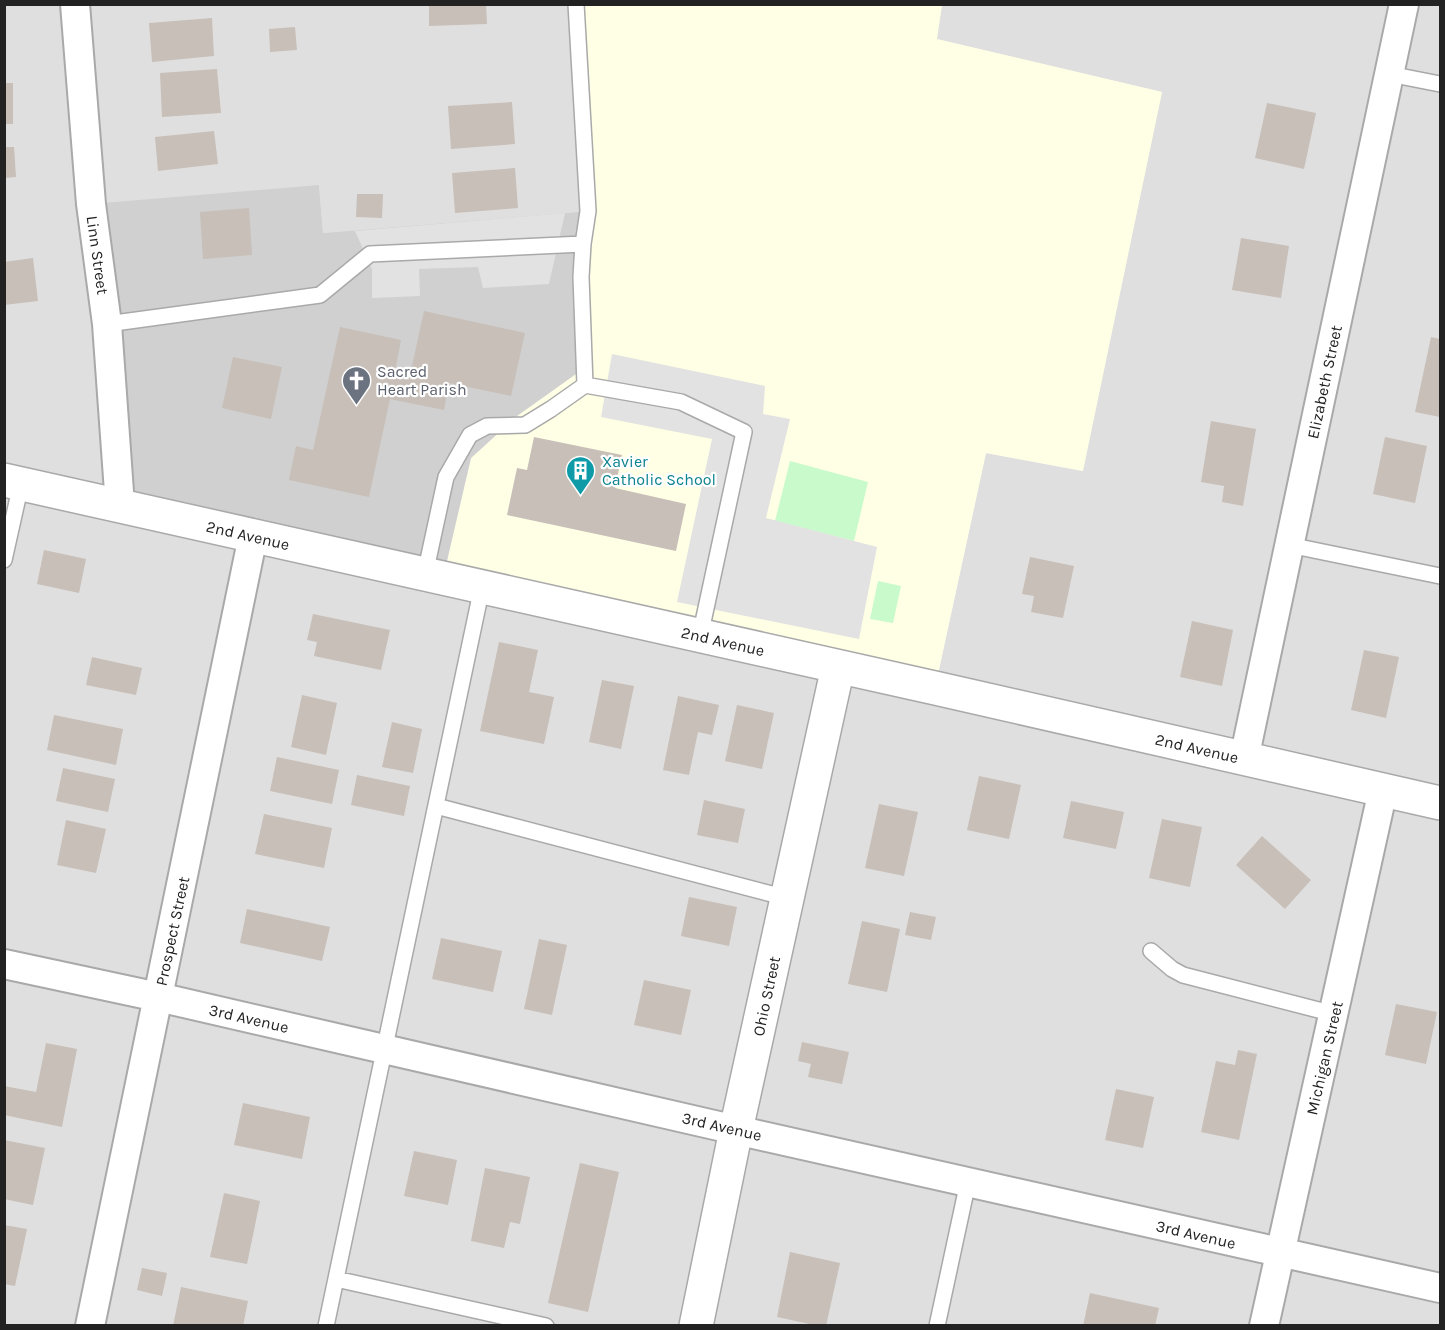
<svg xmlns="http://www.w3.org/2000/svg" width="1445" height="1330" font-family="Karla,sans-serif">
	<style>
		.residential { fill: #e0dfdf }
		.education { fill: #ffffe5 }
		.religious { fill: #d0d0d0 }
		.park { fill: #c8facc }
		.parking { fill: #e2e2e2 }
		.building { fill: #c7bfb8 }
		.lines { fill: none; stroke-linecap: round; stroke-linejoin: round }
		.service-casing { stroke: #a9a9a9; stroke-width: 18 }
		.minor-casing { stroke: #a9a9a9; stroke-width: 32 }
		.tertiary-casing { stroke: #a9a9a9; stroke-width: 36 }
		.service { stroke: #fff; stroke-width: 15 }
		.minor { stroke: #fff; stroke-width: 28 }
		.tertiary { stroke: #fff; stroke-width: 33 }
		.labels { text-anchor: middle; stroke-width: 4.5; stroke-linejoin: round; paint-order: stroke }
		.street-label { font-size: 16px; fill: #222; stroke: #fff }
		.worship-label { font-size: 16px; fill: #5b616d; stroke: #fff; text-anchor: start }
		.culture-label { font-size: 16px; fill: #0d838f; stroke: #fff; text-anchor: start }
	</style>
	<rect width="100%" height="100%" fill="#f2efe9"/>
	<path class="residential" d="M5,5h571l12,206 -265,22 -4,-48 -199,321 815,182 51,-235 96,18 80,-379 -226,-53 6,-34h498v1320l-1435,1z"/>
	<path class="education" d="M576,5h366l-5,34 225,53 -79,379 -97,-18 -51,235 -492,-110 28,-120 46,-42 59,-42 7,-130z"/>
	<path class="religious" d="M319,185l4,48 265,-22 -5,33 -7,130 -59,42 -46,42 -28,120 -323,-72 -29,-302z"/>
	<path class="park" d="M790,461l78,21 -14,59 -79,-20z
		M878,581l23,5 -8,37 -23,-4z"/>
	<path class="parking" d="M565,213l-16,71 -66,4 -5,-21 -59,2 1,27 -48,2v-29l-17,-38z
		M612,354l153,32 -2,28 27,5 -24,99 111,29 -18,92 -182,-37 35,-163 -111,-22z"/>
	<path class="building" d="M429,4h57l1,20 -58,2z
		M212,18l2,38 -62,6 -3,-39z
		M295,27l2,23 -27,2 -1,-23z
		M217,69l4,44 -59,4 -2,-44z
		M4,83h9v41h-9z
		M512,102l3,42 -64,5 -3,-43z
		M1267,103l49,10 -12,56 -49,-11z
		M214,131l4,33 -60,7 -3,-34z
		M4,147h10l2,30 -12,1z
		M515,168l3,40 -63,5 -3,-40z
		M357,194h26l-1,24 -26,-1z
		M249,208l3,47 -49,4 -3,-47z
		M1241,238l48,8 -8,52 -49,-8z
		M33,258l5,43 -34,4v-43z
		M424,311l101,22 -14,63 -62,-13 -5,27 -54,-11 -21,98 -80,-17 7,-34 17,4 27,-123 61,13 -7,37 15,3z
		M1431,337l9,2v78l-25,-5z
		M233,357l49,10 -11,52 -49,-11z
		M1211,421l45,8 -13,77 -21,-4 2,-16 -23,-4z
		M534,437l88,18 -7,33 71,16 -10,47 -169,-36 10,-47 10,2z
		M1385,437l42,9 -12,57 -42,-9z
		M44,550l42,9 -7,34 -42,-9z
		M1030,557l44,9 -11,52 -32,-6 3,-16 -12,-2z
		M313,614l77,16 -9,40 -67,-14 3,-14 -10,-2z
		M1192,621l41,9 -11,56 -42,-9z
		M499,642l39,8 -9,42 25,5 -10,47 -64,-13z
		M1364,650l35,7 -13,61 -35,-8z
		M92,657l50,11 -6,27 -50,-10z
		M602,680l32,6 -13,63 -32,-7z
		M302,695l35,8 -11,52 -35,-8z
		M678,696l41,9 -7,30 -14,-3 -9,43 -26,-5z
		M737,705l37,8 -12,56 -37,-8z
		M54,715l69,14 -7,36 -69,-15z
		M392,722l30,7 -9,44 -31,-6z
		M277,757l62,13 -7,34 -62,-13z
		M63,768l52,11 -7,33 -52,-11z
		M357,775l53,11 -6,30 -53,-11z
		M979,776l42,9 -12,54 -42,-9z
		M704,800l41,9 -7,34 -41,-8z
		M1071,801l53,11 -8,37 -53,-11z
		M879,804l39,8 -14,64 -39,-8z
		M264,814l68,14 -8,40 -69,-14z
		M1162,819l40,8 -12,60 -41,-9z
		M66,820l40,9 -10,44 -39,-8z
		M1262,836l49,44 -26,29 -49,-44z
		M689,897l48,10 -8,39 -48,-10z
		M247,909l83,18 -8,34 -82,-18z
		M910,912l26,5 -5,23 -26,-5z
		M862,921l38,8 -13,63 -39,-8z
		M441,938l61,13 -9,41 -61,-13z
		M539,939l28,6 -15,70 -28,-6z
		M644,980l47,10 -10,45 -47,-10z
		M1396,1004l41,8 -11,52 -41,-9z
		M802,1042l47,10 -7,32 -34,-7 3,-13 -13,-3z
		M46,1043l31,6 -15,78 -58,-12v-29l32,6z
		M1238,1050l19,4 -18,86 -38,-8 15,-71 19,4z
		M1116,1089l38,8 -11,51 -38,-8z
		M243,1103l67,14 -8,42 -68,-14z
		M4,1140l41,8 -12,57 -29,-6z
		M414,1151l43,9 -9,45 -44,-9z
		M580,1163l39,9 -31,140 -40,-9z
		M485,1168l45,9 -10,47 -10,-2 -6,26 -33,-7z
		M224,1193l36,8 -13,63 -37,-7z
		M4,1225l23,4 -12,57 -11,-2z
		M790,1252l50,11 -14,63h-7l-42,-9z
		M142,1268l25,5 -5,23 -25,-6z
		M181,1287l67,14 -5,25h-70z
		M1090,1293l69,15 -4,18h-72z"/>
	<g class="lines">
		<defs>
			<path id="service" d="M576,4l12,207 -5,33 -2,33 4,108
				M1389,74l51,10
				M107,324l213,-29 50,-41 213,-10
				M1289,545l151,31
				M4,560l17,-76
				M425,574l21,-97 24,-42 17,-9 38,-1 26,-16 34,-24 96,17 63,30 -44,204
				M436,806l351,92
				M1151,951l21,18 11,6 151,39
				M336,1279l210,47
				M326,1326l156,-739
				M937,1326l31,-144"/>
			<path id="minor" d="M75,4l16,200 16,120 13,182
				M1244,759l160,-755
				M4,964l154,33 578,133 704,158
				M90,1326l163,-790
				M1264,1326l119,-536"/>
			<path id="tertiary" d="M4,480l931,208 505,115
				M696,1326l40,-196 102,-463"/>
		</defs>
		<use href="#service" class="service-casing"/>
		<use href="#minor" class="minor-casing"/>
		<use href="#tertiary" class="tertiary-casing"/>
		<use href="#service" class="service"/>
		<use href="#minor" class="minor"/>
		<use href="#tertiary" class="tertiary"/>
	</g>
	<defs>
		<symbol id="church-pin" viewBox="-11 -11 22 30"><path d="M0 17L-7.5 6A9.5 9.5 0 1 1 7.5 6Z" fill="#6b7280" stroke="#fff"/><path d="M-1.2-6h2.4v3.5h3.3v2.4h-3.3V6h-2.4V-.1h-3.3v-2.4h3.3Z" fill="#fff"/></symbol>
		<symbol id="building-pin" viewBox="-11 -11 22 30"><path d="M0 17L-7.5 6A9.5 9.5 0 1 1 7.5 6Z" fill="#0f9aa8" stroke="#fff"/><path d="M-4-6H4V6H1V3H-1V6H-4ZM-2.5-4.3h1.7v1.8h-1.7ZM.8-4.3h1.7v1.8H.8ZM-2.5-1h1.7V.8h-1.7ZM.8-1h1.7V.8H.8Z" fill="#fff"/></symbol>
	</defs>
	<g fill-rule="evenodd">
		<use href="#church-pin" x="340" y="364" width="33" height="45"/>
		<use href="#building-pin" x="564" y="454" width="33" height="45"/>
	</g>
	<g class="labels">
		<g class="street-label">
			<text transform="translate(98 255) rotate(82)" y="6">Linn Street</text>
			<text transform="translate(1324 382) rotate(-78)" y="6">Elizabeth Street</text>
			<text transform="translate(248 535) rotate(13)" y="6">2nd Avenue</text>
			<text transform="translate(723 641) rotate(13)" y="6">2nd Avenue</text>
			<text transform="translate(1197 748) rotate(13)" y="6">2nd Avenue</text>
			<text transform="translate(172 931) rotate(-78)" y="6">Prospect Street</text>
			<text transform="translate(766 996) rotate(-78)" y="6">Ohio Street</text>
			<text transform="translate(249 1018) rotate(13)" y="6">3rd Avenue</text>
			<text transform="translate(1324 1058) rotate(-77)" y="6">Michigan Street</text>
			<text transform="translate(722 1126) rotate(13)" y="6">3rd Avenue</text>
			<text transform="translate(1196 1234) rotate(13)" y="6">3rd Avenue</text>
		</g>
		<g class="worship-label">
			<text x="377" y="377">Sacred<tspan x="377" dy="18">Heart Parish</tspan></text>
		</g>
		<g class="culture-label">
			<text x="602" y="467">Xavier<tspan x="602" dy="18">Catholic School</tspan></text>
		</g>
	</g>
	<rect width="1445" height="1330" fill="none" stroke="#222222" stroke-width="12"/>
</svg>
